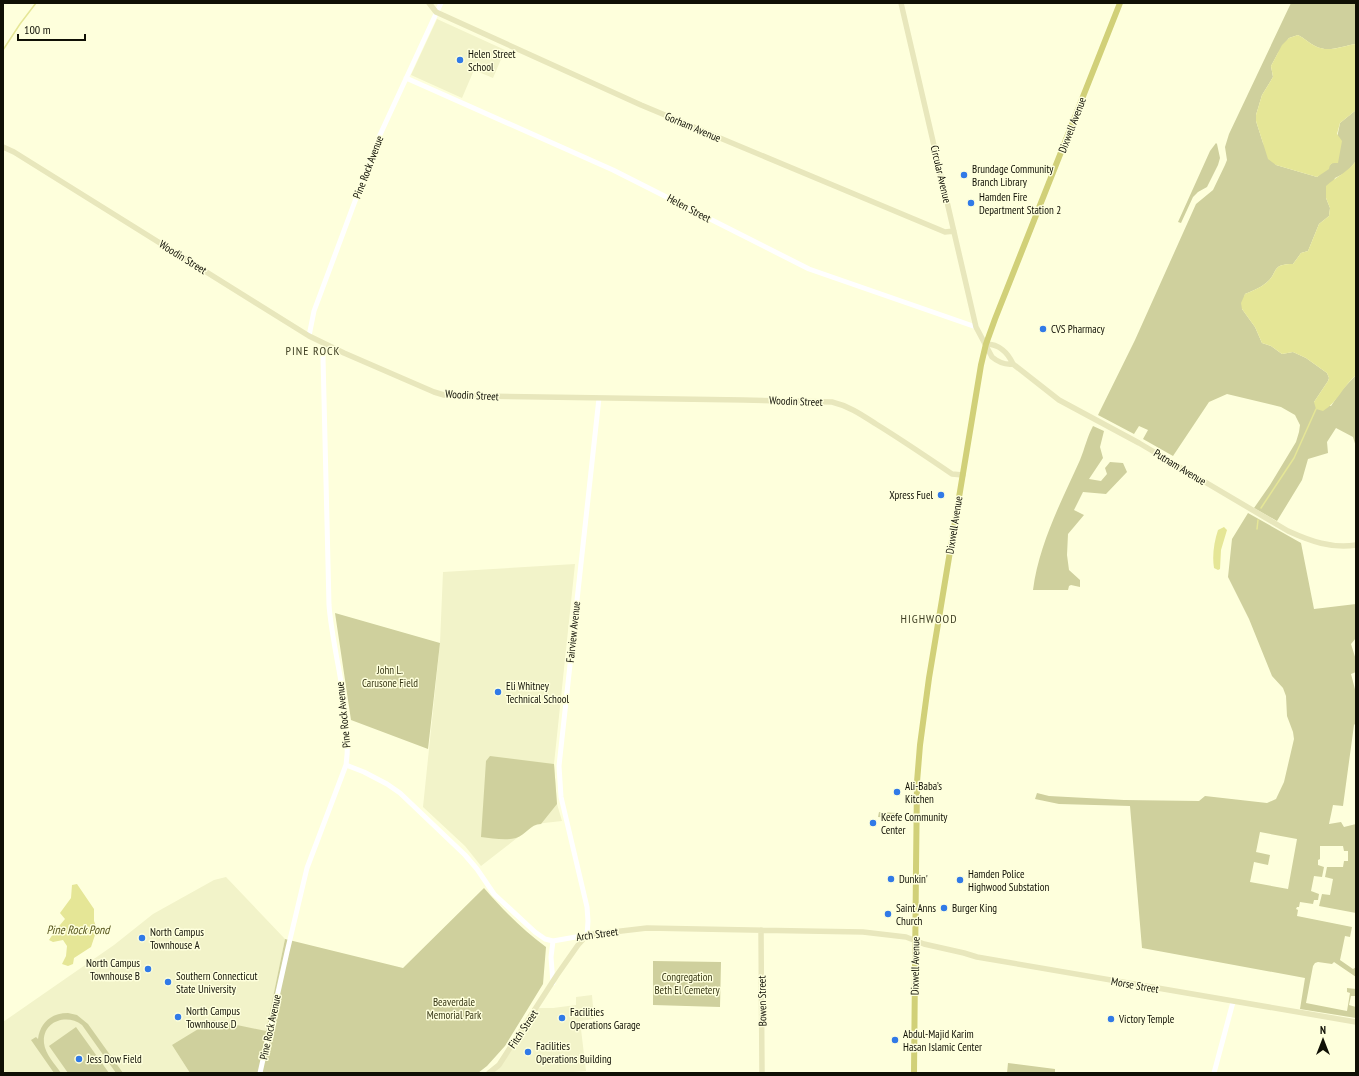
<svg xmlns="http://www.w3.org/2000/svg" width="1359" height="1076" font-family="'PT Sans Narrow',sans-serif">
	<style>
		.built { fill: #f2f3c9 }
		.green { fill: #cfd09d; fill-rule: evenodd }
		.water { fill: #e5e696 }
		.lines { fill: none; stroke-linecap: round; stroke-linejoin: round }
		.stream { stroke: #e5e696; stroke-width: 1.5 }
		.tertiary { stroke: #fff; stroke-width: 5 }
		.secondary { stroke: #e8e7bc; stroke-width: 5.5 }
		.primary { stroke: #d1d078; stroke-width: 6 }
		.poi-dot { fill: #317ae7; stroke: #feffdc; stroke-width: 1.5 }
		.labels { text-anchor: middle; stroke-width: 3; stroke-linejoin: round; paint-order: stroke }
		.poi-label { font-size: 11px; fill: #101005; stroke: #feffdc; text-anchor: start }
		.street-label { font-size: 11px; fill: #101005; stroke: #feffdc }
		.park-label { font-size: 11px; fill: #373715; stroke: #feffdc }
		.neighbourhood-label { font-size: 12px; letter-spacing: 1px; fill: #414125; stroke: #feffdc }
		.water-label { font-size: 12px; font-style: italic; fill: #59581f; stroke: #feffdc }
	</style>
	<rect width="100%" height="100%" fill="#feffdc"/>
	<path class="built" d="M437,19l68,31 -12,28 -19,-8 -12,28 -51,-23z
		M575,564l-21,200 3,40 5,17 -27,3 -54,42 -16,-20 -42,-39 17,-164 3,-71z
		M226,877l59,62 -19,92 -94,14 18,28h-187v-51l111,-77 39,-31 61,-34z
		M592,995l2,24 -14,2 6,50 -26,2h-71l10,-8 38,-57h16l23,-3v-8z"/>
	<path class="green" d="M1291,3h65v41c-14,2 -28,9 -41,2 -6,-3 -11,-8 -17,-11l-9,3 -11,15 -7,13 2,11 -11,18 -6,20v6l7,22 13,22 41,12 15,-14 8,-40 16,-13v51l-9,11 -12,6 -9,20 4,10 -1,8 -10,8 -11,27 -7,2 -8,11c-23,0 -14,9 -27,19 -6,5 -14,8 -21,11l-3,15 13,18 7,16 9,3 11,8 11,-2 13,6 21,15 2,5 -1,3 -14,21 17,4 10,-15 15,-16v72l-3,-10 -17,-9 -9,14 1,11 -20,6 -6,21 -25,41 -23,-13 16,-23 26,-43 3,-10 1,-7 -5,-10 -14,-8 -54,-13 -18,8 -36,54 -30,-17 5,-9 -9,-4 -5,8 -36,-19 37,-75 61,-136 17,-14 12,-25 2,-5 -2,-13 4,-13z
		M1216,143l1,1 3,14 -2,7 -11,22 -9,5 -5,5 -12,26 -3,-1 32,-71z
		M1093,426l11,5 -4,16 3,11 -14,21 12,2 6,-7 -2,-6 5,-6 13,1 4,9 -21,22 -23,-2 -9,18 10,5 -16,19 -1,21 2,15 11,10v7l-9,-2 -2,1 -1,4h-35c6,-46 28,-88 47,-130 5,-12 7,-23 13,-34z
		M1248,513l53,30 13,66 42,-5v34l-5,6 5,16v12l-5,2 5,19v30l-2,2 -11,81 -10,-1 -4,19 12,-2 3,5 12,-3v89l-37,-7 3,-12 8,1 3,-16 -8,-2 2,-10h16l1,-6h4v-10h-4l-1,-5h-23v13l-2,1v5l6,2 -2,10 -8,-1 -3,15 8,3 -1,6h-4l-1,4 -13,-2 -1,5h-2l-1,2 2,1 -1,6 55,11 -2,10 -5,-1 -5,24 13,9 3,-2v10l-22,-15 -2,2 -14,-2 -3,1 -2,3 -7,37 41,8 3,-18 -3,-1v-4l9,1v7h-5l-2,9 7,2v11l-56,-9 5,-31 -163,-30 -12,-142 -71,-2 -24,-5 2,-6 12,3 75,4 75,1 6,-5 62,7 9,-4 8,-17 10,-43 -1,-7 -6,-16 -1,-20 -3,-8 -11,-12 -23,-57 -21,-42 4,-38zM1260,832l37,7 -9,50 -38,-7 4,-20 14,3 2,-10 -14,-3z
		M335,613l105,30 -12,106 -77,-29z
		M490,756l64,8 3,40 -16,20c-11,0 -15,11 -25,14 -11,3 -24,0 -35,-1l5,-76z
		M879,812l20,1 -1,8h-2v-3l-18,-1z
		M484,888c19,22 39,42 62,59l-3,37 -38,62 -18,20 -9,7h-288l-18,-28 41,-25 53,11 19,-92 118,29z
		M653,961l68,1 -1,45 -67,-2z
		M68,1013l9,2 11,9 35,49h-7l-34,-48c-15,-12 -40,-4 -38,18 1,11 11,21 17,30h-7l-23,-33 5,-3 2,2c2,-16 13,-26 30,-26z
		M76,1027l33,46h-41l-19,-27z
		M1008,1063l47,6v4h-48z"/>
	<path class="water" d="M1298,35c6,3 11,8 17,11 14,7 27,0 41,-2v66l-16,13 -3,11 5,7 -4,22c-6,0 -8,0 -9,6l-12,8 -41,-12 -8,-6 -12,-38v-6l6,-20 11,-18 -2,-11 11,-21 7,-7z
		M1356,161v214c-13,11 -19,28 -33,36l-7,-2 -2,-7 14,-21 1,-3 -2,-5 -21,-15 -13,-6 -11,2 -11,-8 -9,-3 -7,-16 -13,-18 -1,-6 4,-9c7,-3 15,-6 21,-11 13,-10 4,-19 27,-19l8,-11 7,-2 11,-27 10,-8 1,-8 -4,-10v-12c10,-9 22,-14 30,-25z
		M1224,527l3,3 -6,20 -1,19 -2,1 -4,-2c-2,-12 0,-26 4,-38z
		M77,884l17,25v12l3,8 -6,18 -17,11 -1,6 -5,2 -6,-2 4,-8 1,-10 -4,-6 -10,2 -4,-2 6,-9 10,-12 -5,-6 11,-15 1,-13z"/>
	<g class="lines">
		<path class="stream" d="M3,50l17,-26 16,-21
			M1261,508l33,-50 22,-49
			M1257,529l1,-9"/>
		<path class="tertiary" d="M406,78l207,92 196,99 167,58
			M309,336l5,-25 65,-174 62,-134
			M346,765l18,7 23,12 13,9 65,62 12,14 17,25 41,38 10,7 8,2 34,-6 1,-14 -1,-14 -26,-110 -2,-31 40,-368
			M553,941l-2,16 2,26
			M260,1073l27,-121 20,-84 39,-103c7,-51 -13,-109 -17,-160l-6,-248 2,-13
			M1214,1073l19,-71"/>
		<path class="secondary" d="M429,3l7,9 205,93 304,127 9,-1
			M901,3l75,324 16,30c6,5 13,8 21,7
			M3,147l11,5 295,184 35,17 90,39 10,3 33,1 267,4 88,2c17,4 30,13 44,22 26,16 51,33 76,50l11,1
			M986,344c13,0 22,9 27,20l46,36 80,43 149,88c22,10 44,18 68,14
			M761,930l1,143
			M489,1073l10,-8 58,-90 21,-30 9,-10 60,-7 216,4 43,5 18,7 40,9 13,4 379,65"/>
		<path class="primary" d="M914,1073l2,-204 1,-87 3,-37 9,-67 52,-313 5,-21 9,-25 125,-316"/>
	</g>
	<g class="poi-dot">
		<circle cx="460" cy="60" r="4"/>
		<circle cx="964" cy="175" r="4"/>
		<circle cx="971" cy="203" r="4"/>
		<circle cx="1043" cy="329" r="4"/>
		<circle cx="941" cy="495" r="4"/>
		<circle cx="498" cy="692" r="4"/>
		<circle cx="897" cy="792" r="4"/>
		<circle cx="873" cy="823" r="4"/>
		<circle cx="891" cy="879" r="4"/>
		<circle cx="960" cy="880" r="4"/>
		<circle cx="944" cy="908" r="4"/>
		<circle cx="888" cy="914" r="4"/>
		<circle cx="142" cy="938" r="4"/>
		<circle cx="148" cy="969" r="4"/>
		<circle cx="168" cy="982" r="4"/>
		<circle cx="178" cy="1017" r="4"/>
		<circle cx="562" cy="1018" r="4"/>
		<circle cx="1111" cy="1019" r="4"/>
		<circle cx="895" cy="1040" r="4"/>
		<circle cx="528" cy="1052" r="4"/>
		<circle cx="79" cy="1059" r="4"/>
	</g>
	<g class="labels">
		<g class="poi-label">
			<text x="468" y="58">Helen Street<tspan x="468" dy="13">School</tspan></text>
			<text x="972" y="173">Brundage Community<tspan x="972" dy="13">Branch Library</tspan></text>
			<text x="979" y="201">Hamden Fire<tspan x="979" dy="13">Department Station 2</tspan></text>
			<text x="1051" y="333">CVS Pharmacy</text>
			<text x="933" y="499" text-anchor="end">Xpress Fuel</text>
			<text x="506" y="690">Eli Whitney<tspan x="506" dy="13">Technical School</tspan></text>
			<text x="905" y="790">Ali-Baba’s<tspan x="905" dy="13">Kitchen</tspan></text>
			<text x="881" y="821">Keefe Community<tspan x="881" dy="13">Center</tspan></text>
			<text x="968" y="878">Hamden Police<tspan x="968" dy="13">Highwood Substation</tspan></text>
			<text x="899" y="883">Dunkin'</text>
			<text x="896" y="912">Saint Anns<tspan x="896" dy="13">Church</tspan></text>
			<text x="952" y="912">Burger King</text>
			<text x="150" y="936">North Campus<tspan x="150" dy="13">Townhouse A</tspan></text>
			<text x="140" y="967" text-anchor="end">North Campus<tspan x="140" dy="13">Townhouse B</tspan></text>
			<text x="176" y="980">Southern Connecticut<tspan x="176" dy="13">State University</tspan></text>
			<text x="186" y="1015">North Campus<tspan x="186" dy="13">Townhouse D</tspan></text>
			<text x="570" y="1016">Facilities<tspan x="570" dy="13">Operations Garage</tspan></text>
			<text x="1119" y="1023">Victory Temple</text>
			<text x="903" y="1038">Abdul-Majid Karim<tspan x="903" dy="13">Hasan Islamic Center</tspan></text>
			<text x="536" y="1050">Facilities<tspan x="536" dy="13">Operations Building</tspan></text>
			<text x="87" y="1063">Jess Dow Field</text>
		</g>
		<g class="street-label">
			<text transform="translate(1072 125) rotate(-69)" y="4">Dixwell Avenue</text>
			<text transform="translate(693 127) rotate(23)" y="4">Gorham Avenue</text>
			<text transform="translate(368 167) rotate(-69)" y="4">Pine Rock Avenue</text>
			<text transform="translate(941 174) rotate(77)" y="4">Circular Avenue</text>
			<text transform="translate(689 208) rotate(28)" y="4">Helen Street</text>
			<text transform="translate(183 257) rotate(32)" y="4">Woodin Street</text>
			<text transform="translate(472 395) rotate(3)" y="4">Woodin Street</text>
			<text transform="translate(796 401) rotate(2)" y="4">Woodin Street</text>
			<text transform="translate(1180 467) rotate(31)" y="4">Putnam Avenue</text>
			<text transform="translate(954 525) rotate(-81)" y="4">Dixwell Avenue</text>
			<text transform="translate(573 632) rotate(-84)" y="4">Fairview Avenue</text>
			<text transform="translate(343 715) rotate(-96)" y="4">Pine Rock Avenue</text>
			<text transform="translate(597 934) rotate(-8)" y="4">Arch Street</text>
			<text transform="translate(915 966) rotate(-89)" y="4">Dixwell Avenue</text>
			<text transform="translate(1135 985) rotate(10)" y="4">Morse Street</text>
			<text transform="translate(762 1001) rotate(-91)" y="4">Bowen Street</text>
			<text transform="translate(270 1027) rotate(-78)" y="4">Pine Rock Avenue</text>
			<text transform="translate(523 1029) rotate(-56)" y="4">Fitch Street</text>
		</g>
		<g class="park-label">
			<text x="390" y="674">John L.<tspan x="390" dy="13">Carusone Field</tspan></text>
			<text x="687" y="981">Congregation<tspan x="687" dy="13">Beth El Cemetery</tspan></text>
			<text x="454" y="1006">Beaverdale<tspan x="454" dy="13">Memorial Park</tspan></text>
		</g>
		<g class="neighbourhood-label">
			<text x="313" y="355">PINE ROCK</text>
			<text x="929" y="623">HIGHWOOD</text>
		</g>
		<g class="water-label">
			<text x="78" y="934">Pine Rock Pond</text>
		</g>
	</g>
	<rect width="1359" height="1076" fill="none" stroke="#101005" stroke-width="8"/>
	<g transform="translate(1323 1040)" stroke="#feffdc" stroke-width="3" paint-order="stroke">
	<path d="M0-3L7 15L0 10L-7 15Z" fill="#101005"/>
	<text y="-6" font-size="11" font-weight="bold" text-anchor="middle" fill="#101005">N</text>
	</g>
	<path d="M18 34v6h67v-6" fill="none" stroke="#101005" stroke-width="2"/>
	<text x="24" y="34" font-size="12" fill="#101005" stroke="#feffdc" stroke-width="3" paint-order="stroke">100 m</text>
</svg>
